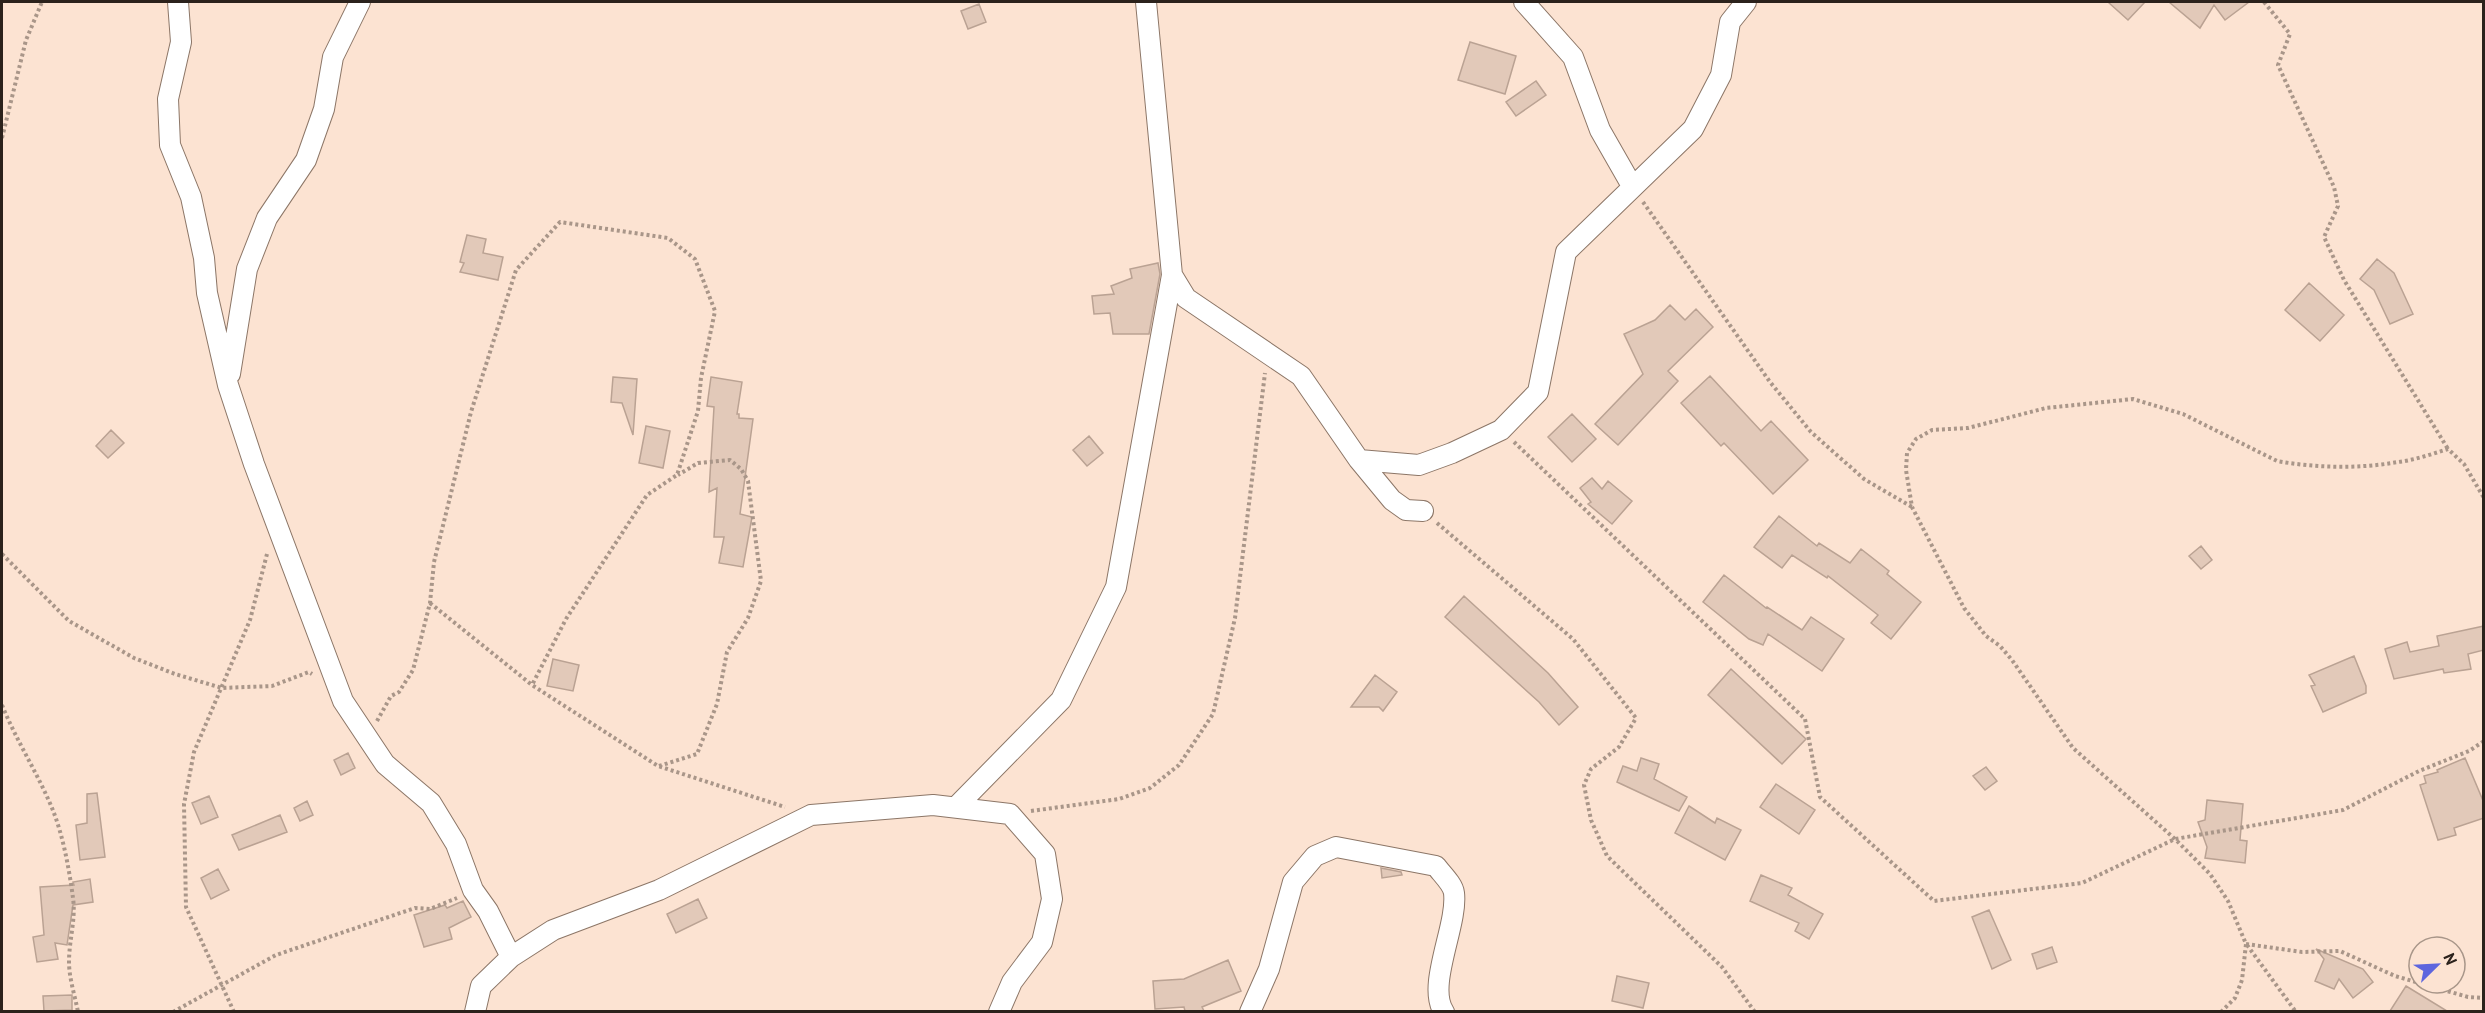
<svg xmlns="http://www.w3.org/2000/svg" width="2485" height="1013" font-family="'PT Sans',sans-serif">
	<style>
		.building { fill: #e2c9b9; stroke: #baa293; stroke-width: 1.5 }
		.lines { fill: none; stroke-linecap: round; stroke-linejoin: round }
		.minor-casing { stroke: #8c7667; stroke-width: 22 }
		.path { stroke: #a99689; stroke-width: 4; stroke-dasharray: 3 3; stroke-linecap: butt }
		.minor { stroke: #fff; stroke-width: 20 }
	</style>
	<rect width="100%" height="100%" fill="#fce3d2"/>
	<path class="building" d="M2108,2h37l-17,18z
		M2169,2h80l-24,18 -11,-15 -14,23z
		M979,4l7,18 -18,7 -7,-18z
		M1470,42l46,14 -11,38 -47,-14z
		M1536,81l10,14 -30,21 -10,-14z
		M467,235l19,4 -3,14 20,4 -5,23 -38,-8 4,-9 -4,-1z
		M2377,259l17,14 19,41 -23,10 -16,-34 -14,-11z
		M1158,263l2,11 -11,60h-36l-3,-21 -16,1 -2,-18 22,-2 -3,-8 21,-8 -2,-9z
		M2309,283l35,32 -24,26 -35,-31z
		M1670,305l15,15 11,-11 17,18 -45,44 10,10 -60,64 -23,-21 48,-50 -19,-40 31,-14z
		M1710,376l51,55 10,-10 37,39 -35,34 -49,-51 -3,3 -40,-43z
		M613,377l24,2 -4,56 -11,-32 -11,-1z
		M711,377l31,5 -5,32h2v4l14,1 -13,95 12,3 -9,50 -24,-4 5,-26h-10l3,-49 -8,4 5,-85 -7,-1z
		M1572,414l24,25 -24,23 -24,-25z
		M646,426l24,5 -7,37 -24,-5z
		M111,430l13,13 -16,15 -12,-12z
		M1089,436l14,17 -16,13 -14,-16z
		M1592,478l10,11 6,-8 24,20 -20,23 -24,-20 3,-2 -11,-14z
		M1779,516l38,30 2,-3 31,20 11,-14 28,22 -2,3 34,28 -30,37 -20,-16 7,-8 -50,-39 -1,2 -35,-23 -10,13 -28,-21z
		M2201,546l11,14 -11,9 -12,-13z
		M1724,575l42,33 1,-1 35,23 9,-13 33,22 -22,32 -54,-37 -5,11 -14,-6 -46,-37z
		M1464,596l84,77 30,34 -19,18 -20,-23 -94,-85z
		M2484,626v24l-16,4 3,15 -27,4 -1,-4 -49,10 -9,-30 22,-7 3,10 29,-6 -2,-10z
		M2354,656l12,30v7l-43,19 -12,-26 4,-1 -6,-10z
		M553,659l26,6 -6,26 -26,-5z
		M1731,669l75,70 -24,25 -74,-69z
		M1375,675l22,17 -14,19 -4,-4h-28z
		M348,753l7,15 -14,7 -7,-15z
		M1641,758l18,6 -5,15 33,18 -8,14 -62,-29 6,-16 14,5z
		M2465,758l19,45v15l-30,10 2,7 -18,5 -18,-55 6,-2 -2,-7 14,-4 -1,-2z
		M1986,767l11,14 -12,9 -12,-14z
		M1776,784l39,26 -16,24 -39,-27z
		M97,793l8,64 -25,3 -4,-35 11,-2v-29z
		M209,796l9,21 -17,7 -9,-21z
		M2207,800l36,4 -3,36 7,1 -2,22 -40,-5 2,-11 -9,-25 7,-2z
		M307,801l6,14 -13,6 -6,-13z
		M1689,806l26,17 2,-5 24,12 -16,30 -50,-27z
		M280,815l7,17 -48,18 -7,-15z
		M1381,868l20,4 1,3 -20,3z
		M218,869l11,21 -18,9 -10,-21z
		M1761,875l31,13 -4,7 35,19 -14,25 -14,-8 4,-8 -49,-22z
		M90,879l3,23 -20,3 -6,40 -12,-2 3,16 -21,3 -4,-25 11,-2 -4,-48 34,-2 -1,-3z
		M698,899l9,19 -31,15 -9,-19z
		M463,901l8,16 -22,11 3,11 -28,8 -10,-32 31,-10 2,3z
		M1989,910l22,50 -19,9 -20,-52z
		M2052,947l5,15 -20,7 -5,-15z
		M2316,949l47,20 10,13 -20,16 -14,-19 -5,10 -19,-8 9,-22z
		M1228,960l13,31 -39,16 2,4h-19l-1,-4 -29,2 -2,-28 31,-2z
		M1617,976l32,7 -6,25 -31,-7z
		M2406,986l41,25h-57z
		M72,995v15l-28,1 -1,-15z"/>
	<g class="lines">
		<defs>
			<path id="minor" d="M178,2l3,40 -13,57 2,46 21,52 13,61 3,35 21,92 26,79 89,237 42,63 46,39 25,41 17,46 15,21 23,46
				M1524,2l49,55 27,73 32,56
				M1172,275l14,23 115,78 58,84 33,40 14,10 17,1
				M230,374l17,-105 20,-51 39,-58 18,-51 9,-52 27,-55
				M1359,460l60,5 33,-12 49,-23 37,-38 28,-140 127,-123 28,-54 9,-53 16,-20
				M956,807l105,-107 55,-113 56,-312 -26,-273
				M475,1012l6,-26 30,-29 42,-27 106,-40 152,-75 122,-10 77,9 35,40 7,45 -10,43 -30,40 -13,30
				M1250,1012l19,-43 24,-87 22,-26 21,-9 100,19c5,7 17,18 18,27 4,32 -28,93 -10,119"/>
		</defs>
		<use href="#minor" class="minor-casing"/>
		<path class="path" d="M2264,2l26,32 -12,31 56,122 4,19 -14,31 20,43 104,169
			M2,138l24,-98 16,-38
			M1643,202l127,180 41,50 53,47 48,28
			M1514,442l291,277 15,78 114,104 148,-18 93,-44 168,-29 76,-39 50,-20 15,-10
			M1437,523l136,116 63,79 -17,29 -28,22 -7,16 7,35 16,36 115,111 33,45
			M2,554l67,67 65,37 41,16 47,14 50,-2 37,-14 3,2
			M430,603l102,82 126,81 127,41
			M2,705c14,35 35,67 50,103 11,27 17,60 21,90 3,21 -4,42 -4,64 0,16 6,34 9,50
			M377,721l14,-25 8,-4 14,-22 17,-67 4,-41 37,-150 45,-142 44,-48 108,16 27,21 20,52 -14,67 -3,33 -21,64 -30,20 -81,124 -34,66
			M659,766l38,-12 20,-50 10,-52 21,-34 13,-37 -13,-100 -7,-12 -11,-9 -32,3 -20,12
			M1031,811l88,-12 31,-11 29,-23 34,-51 22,-96 30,-245
			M2246,944l56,8 38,-1 55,25 73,21 16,1
			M2247,945l49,67
			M173,1012l103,-57 139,-47 15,1 27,-11
			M234,1012l-48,-105 -2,-103 10,-52 56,-132 17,-66
			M2221,1012l14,-14 7,-18 4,-36 -18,-43 -18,-27 -35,-35 -102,-91 -61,-88 -12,-14 -14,-10 -22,-28 -52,-101 -6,-37 1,-17 9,-14 16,-9 36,-2 78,-20 87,-9 50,15 94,47c39,7 82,8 121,1 17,-2 34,-8 50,-13l16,15 20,34"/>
		<use href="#minor" class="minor"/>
	</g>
	<rect width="2485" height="1013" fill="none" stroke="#2b221c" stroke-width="6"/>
	<g transform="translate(2437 965) rotate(66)"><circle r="28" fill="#fce3d2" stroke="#a89689" stroke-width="1.5"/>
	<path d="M0-4.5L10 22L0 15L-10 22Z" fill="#5e66de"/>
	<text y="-9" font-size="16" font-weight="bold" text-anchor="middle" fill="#2b221c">N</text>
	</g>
</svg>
